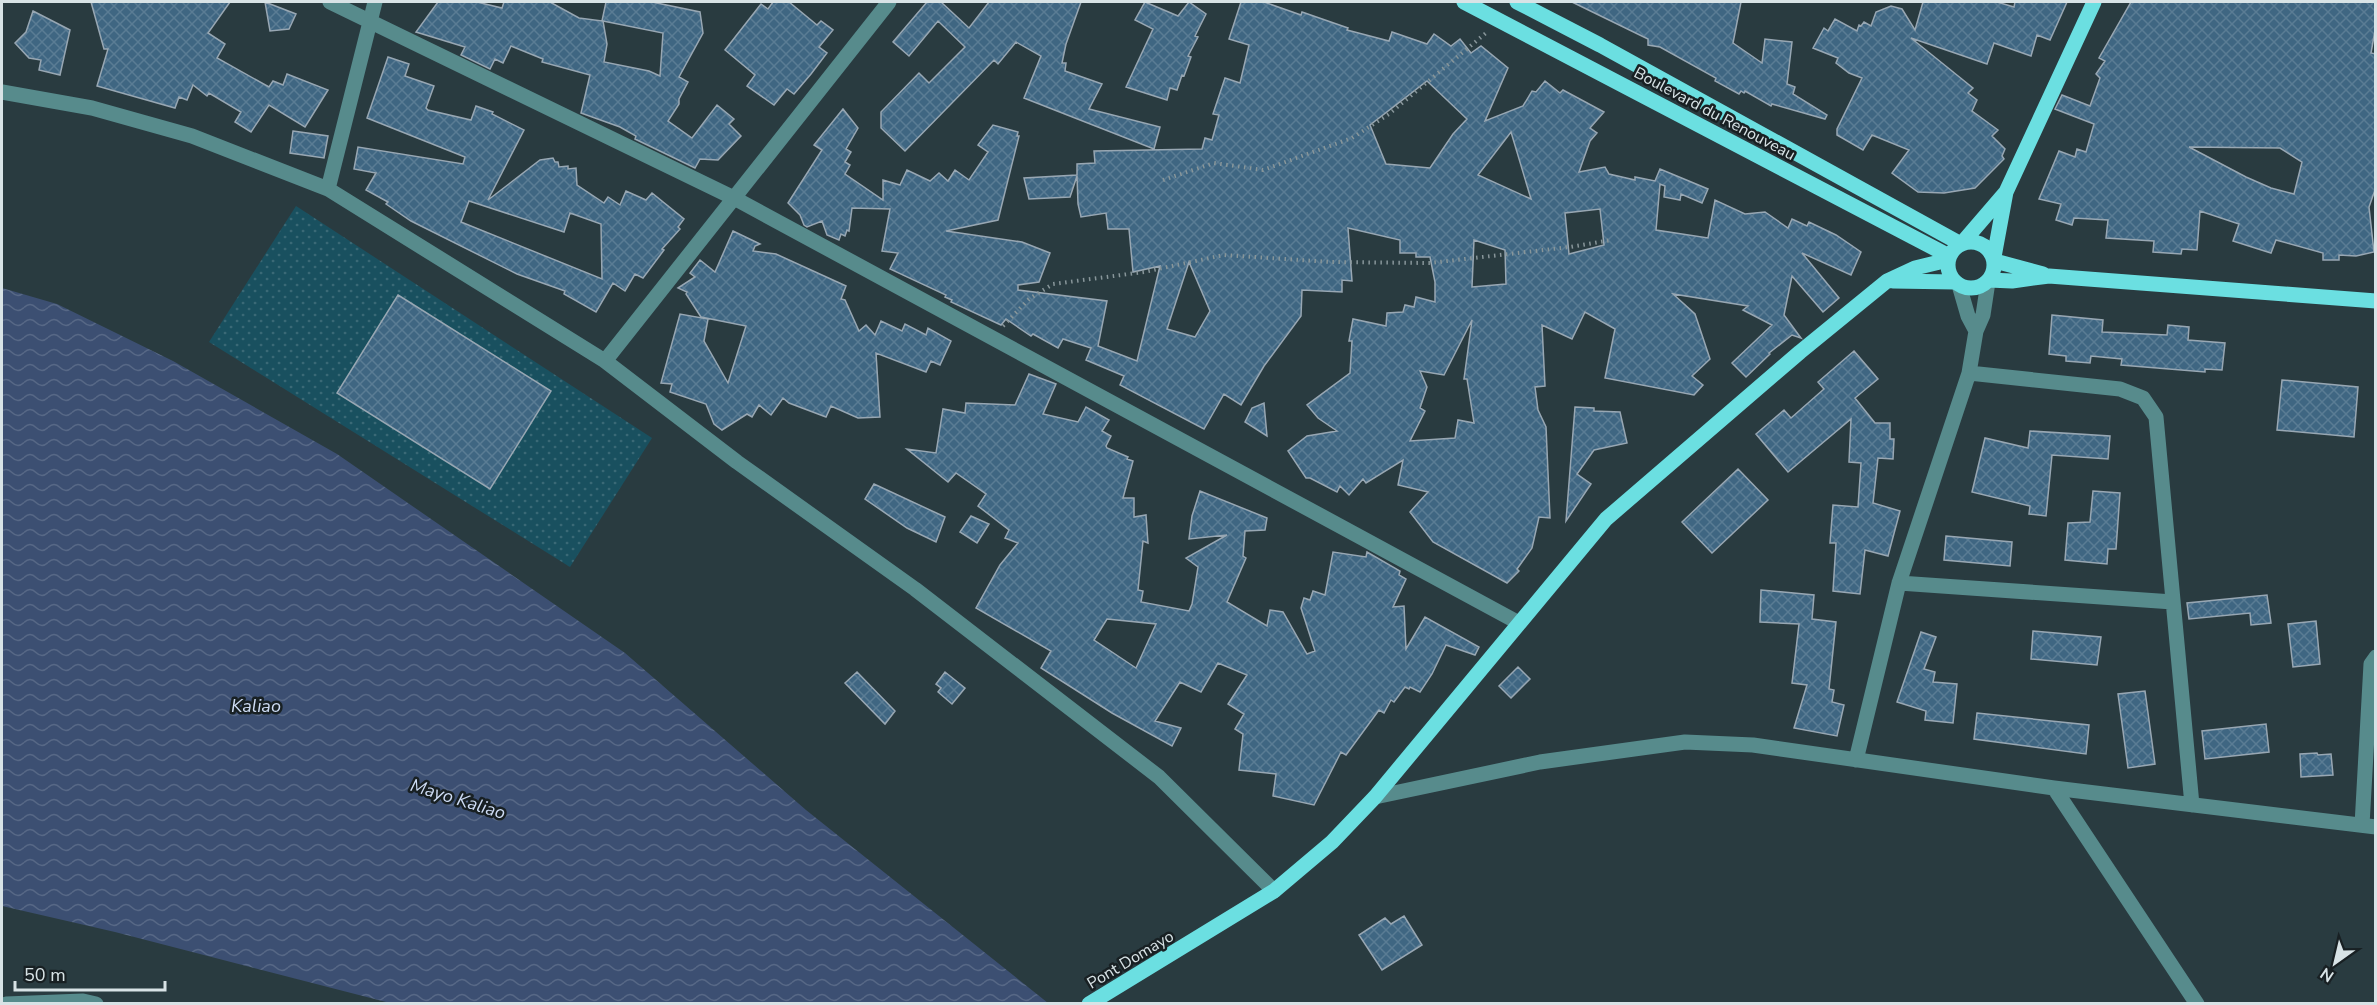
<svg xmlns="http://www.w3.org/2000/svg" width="2377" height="1005" font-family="'Nunito Sans',sans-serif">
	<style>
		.park { fill: url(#park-dots) }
		.water { fill: url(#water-waves) }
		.building { fill: url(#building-cross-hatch); stroke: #98a7b3; stroke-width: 1.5; fill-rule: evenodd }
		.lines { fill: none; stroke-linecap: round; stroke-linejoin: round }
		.path { stroke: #88969a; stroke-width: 4; stroke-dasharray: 1.5 4.5; stroke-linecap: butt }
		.minor { stroke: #578b8c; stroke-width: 15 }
		.major { stroke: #6bdfe1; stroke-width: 15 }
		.labels { text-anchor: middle; stroke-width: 5; stroke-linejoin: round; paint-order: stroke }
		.street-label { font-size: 16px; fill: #d8e3e6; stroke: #182023 }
		.water-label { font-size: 18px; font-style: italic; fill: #cedcf4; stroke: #182023 }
	</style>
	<defs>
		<pattern id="park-dots" width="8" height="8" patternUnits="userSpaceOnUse" patternTransform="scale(1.5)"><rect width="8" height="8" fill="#19505f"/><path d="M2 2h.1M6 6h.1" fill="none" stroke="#3a6976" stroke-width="1.8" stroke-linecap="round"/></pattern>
		<pattern id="water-waves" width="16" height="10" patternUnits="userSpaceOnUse" patternTransform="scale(1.5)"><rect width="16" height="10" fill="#3c4f72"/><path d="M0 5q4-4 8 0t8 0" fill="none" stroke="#576886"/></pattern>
		<pattern id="building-cross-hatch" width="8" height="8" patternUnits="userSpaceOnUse" patternTransform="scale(1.5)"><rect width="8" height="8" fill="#3f6682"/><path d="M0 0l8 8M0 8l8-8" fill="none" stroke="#5a7c94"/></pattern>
	</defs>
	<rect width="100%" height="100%" fill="#293b40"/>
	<path class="park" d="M296,206l356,232 -82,129 -361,-225z"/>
	<path class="water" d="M2,288l55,16 116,57 164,93 288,199 181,157 242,193h-658l-275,-71 -113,-26z"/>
	<path class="building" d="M91,2h139l-22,31 17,11 -8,14 52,29 4,-6 10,4 4,-11 41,16 -23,37 -36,-22 -18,27 -16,-10 6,-10 -32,-19 -2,3 -14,-11 -6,15 -8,-3 -4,11 -78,-22 11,-37h-4z
		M265,2l31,12 -7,15 -19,2z
		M438,2h39l25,6 2,-6h46l29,16 23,3 4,-19h46l48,10 3,21 -24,44 9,5 -9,17v5l-11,17 24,17 25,-33 17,14 -5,5 12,12 -23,24 -18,-1 -5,9 -60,-29 1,-3 -16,-9 -39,-14 9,-38 -48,-13 1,-3 -32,-13 -8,17 -8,-4 -5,10 -29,-14 4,-8 -49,-15zM603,21l60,12 -3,43 -11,-5 -45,-9 3,-18z
		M773,2h16l28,23 4,-4 12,9 -14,17 8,6 -16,21 -17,20 -7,-5 -13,16 -27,-19 8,-11 -30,-25 36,-46 7,5z
		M927,2h14l28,26 20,-26h92l-15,42 -4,19h4l-1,8 37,13 -13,25 71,18 -6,22 -130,-51 17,-42 -25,-14 -18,22 -4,-4 -89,91 -24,-23v-16l38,-39 10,10 36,-36 -27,-26 -29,35 -16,-14z
		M1145,2l33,14 11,-14 17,12 -11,22 3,1 -10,19 3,1 -7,19 -2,-1 -5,15 -7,-2 -3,12 -41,-13 27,-58 -18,-9z
		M1241,2h23l37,13 1,-3 46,16 -1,2 42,11 3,-9 35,12 7,-10 17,12 9,-7 11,14 10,-7 27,22 -23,53 38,-15 9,-15 4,1 9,-11 15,12 3,-3 41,22 -14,16 7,5 -7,8 -11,31 26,-5 4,7 26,6v-3l20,4 5,-12 48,20 -6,14 -21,-9 -1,6 -16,-3 1,-11 -5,-2 -4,46 52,8 7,-38 30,14 20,-2 23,16 4,-9 15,7 2,-4 27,13 25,17 -10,23 -49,-22 37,45 -16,14 -31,-36 -8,39 17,23 -9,-3 -23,18 1,1 -24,23 -14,-14 40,-38 -29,-15 5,-4 -75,-12 22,20 15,45 -18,17 11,9 -9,10 -89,-17 10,-49 -30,-17 -13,27 -30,-14 3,61 -10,1 3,23 8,17 4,91 -11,-1 -7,31 -15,21 2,2 -12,12 -74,-41 -23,-30 18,-20 -30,-7 5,-25 -37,23 -3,-4 -14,16 -9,-9 -3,6 -27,-14h-4l-18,-27 19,-15 30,-5 -19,-13 -11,-13 43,-32 2,-32h-3l4,-22 33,7 1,-13 16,-1 2,-7 9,2 2,-10 19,5v-20l-5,-25h-14v-4h-16v-13l-52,-12 4,53 -10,-1v12l-40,-2 -1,26 -37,50 -23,39 -17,-11 -20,35 -84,-44 4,-9 -38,-16 5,-12 -28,-9 -5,9 -25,-14 -2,2 -25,-17 -5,6 -50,-23 1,-2 -7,-3 1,-2 -56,-26 8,-16 -16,-2 8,-42 -38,-1 -3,23 -2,-1 -2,6 -4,-2 -2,6 -12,-5 -5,-14 -15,6 -3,-2 -4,-10 -12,-12 34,-53 -8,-5 29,-36 15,19 -12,21 5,3 -6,10 5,3 -5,9 38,26v-20l17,5 7,-15 23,11 9,-8 9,8 7,-11 14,10 19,-28 -10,-7 15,-20 25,7 -1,4h2l-21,84 -52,11 76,11 28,11 -11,29 -21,3v5l89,11 -9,45 39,15 23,-95 -27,6 -4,-43h-21l-2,-16 -25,4 -3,-13 -1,-28 -7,21 -41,2 -5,-21 53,-3v-11l18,-1 -1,-12 108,-2 3,-11 7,2 7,-25 -6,-1 12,-36 15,5 9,-38 -20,-6zM1427,81l40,38 -14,15 -23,34 -44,-4 -16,-39zM1511,132l20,67 -53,-24zM1600,209l4,36 -35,9 -4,-41zM1474,240l31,10 1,34 -34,3zM1189,262l21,49 -15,26 -28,-8zM1472,320l-8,59h3l7,44 -16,-3 -3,18 -45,3 15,-30 -5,-3 7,-21 -7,-16 24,4z
		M1572,2h169l-8,41 29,20 3,-24 27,3 -5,42 8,3 -2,7 34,21 -2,4 -53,-15 -1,2 -26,-15 -1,2 -3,-2 -2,3 -24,-13 1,-3 -56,-31 -12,-2v-6z
		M1923,2h74l17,5 1,-5h52l-17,38 -13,-5 -6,21 -37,-13 -7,21 -76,-26 62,50 -5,5 9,7 -5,11 26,19 -6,6 13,13 -3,7 2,3 -29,29 -31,5 -26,-1 -26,-19 17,-23 -37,-15 -9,15 -26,-15v-6l25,-51 -13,-5 -13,-10 2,-5 -25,-10 11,-20 4,3 7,-12 22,12 2,-6 2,1 3,-4 7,4 5,-14 15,-6 11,3 13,21z
		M2131,2h245v23l-5,28 5,1v133l-7,20 5,45 -18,4 -17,-1v5h-16v-7l-47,-13 -5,13 -38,-12 6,-17 -39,-13 -3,39 -15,-1 -1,5 -28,-2 1,-11 -48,-3 2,-18 -34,-2 -2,7 -16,-5 5,-16 -22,-5 20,-48 16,6 2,-8 9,3 8,-28 -39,-15 7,-14 28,11 10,-28 -4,-4 9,-13 -6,-3zM2189,147l91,1 22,14 -8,32 -23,-6 -25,-11z
		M33,11l37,19 -10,45 -21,-5 2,-10 -12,-2 -14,-15 11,-11z
		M388,57l21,7 -4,12 29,10 -8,22 2,2 43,10 5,-14 17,6 -1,2 32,16 -36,70 52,-40 13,-2 2,4h3l1,5 9,-1v3l8,-1 1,17 27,18 4,-6 12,8 6,-14 20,9 6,-7 32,26 -6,8 2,2 -18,20 2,1 -21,28 -8,-4 -10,17 -12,-8 -17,29 -32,-18 1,-3 -48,-17 -106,-53 -25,-17 2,-2 -22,-12 10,-17 -22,-4 4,-22 105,17 2,-7 -98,-39zM469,201l95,31 6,-19 31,11 1,55 -141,-57z
		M293,131l35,5 -4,22 -34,-5z
		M733,231l27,13 -5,2 -2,5 23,3 70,32 -5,13 4,1 14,31 7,-6 9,10 6,-14 21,10 3,-7 21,11 2,-7 23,13 -11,24 -9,-4 -5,11 -50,-19 4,64 -22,1 -27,-12 -5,11 -37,-14 -6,-5 -12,17 -12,-10 -7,12 -5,-3 -25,16 -8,-6 -8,-20 -36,-12 2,-8 -11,-1 19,-69 28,5 -4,22 24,42 18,-57 -45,-9 -15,-23 1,-2 -9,-4 17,-11 -5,-4 10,-13 15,12z
		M398,295l153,96 -61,98 -153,-96z
		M2052,315l51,5 -1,12 65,3 1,-10 21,2 -1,13 37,3 -3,27 -17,-1v3l-84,-7 1,-6 -31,-3 -1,7 -24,-2v-5l-17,-2z
		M1854,351l24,28 -23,19 20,25h15v16h4l-1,20 -15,-1 -5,45 27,8 -12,45 -23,-6 -5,44 -27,-3 3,-48h-6l3,-38 25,2 3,-44 -12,-1 2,-43 -63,53 -32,-38 28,-24 7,8 33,-29 -6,-7z
		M1029,374l27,10 -13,30 35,8 8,-15 23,13 -7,11 9,5 -5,10 1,2 21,9 -1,2 6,2 -10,37h11v19l12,-2 2,28 -5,-2 -5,49 5,1 -2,11 48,9 3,-7 6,-37 -12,-9 41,-23 -38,4 3,-23 8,-25 67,27 -2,12 -20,1 -2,25 3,2 -19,44 40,24 3,-16 13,2 24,42 8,-3 -14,-43 3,-10 6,2 3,-9 12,4 8,-43 33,5 1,-5 33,19 -1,4 7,4 -13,28 11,-1 2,43 19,-32 54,30 -4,8 -29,-10 -14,29 -12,18 -10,-5 -1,2 -4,-2 -11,15 -3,-2 -7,13 -5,-3 -33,45 -5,-3 -27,53 -41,-9 3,-22 -37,-4 4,-36 -8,-5 9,-15 -16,-10 19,-29 -29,-12 -17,29 -21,-10 -25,39 26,7 -9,18 -60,-33 -71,-45 10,-17 -75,-43 24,-43 18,-22 -13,-5 4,-8 -31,-24 8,-12 -30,-21 -8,9 -41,-33 29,4 7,-44 22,4 1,-10 49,2zM1107,619l49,5 -20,44 -42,-28z
		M2282,380l76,7 -4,50 -77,-7z
		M1264,403l3,33 -22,-14 7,-14z
		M1575,407l19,1v3l26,1 7,31 -33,7 -17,24 14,10 -25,37z
		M2030,431l80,5 -2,23 -56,-4 -6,61 -17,-2 1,-8 -58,-14 13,-54 43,10z
		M1738,469l30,31 -56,53 -30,-31z
		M874,484l71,33 -9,25 -29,-14 -42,-29z
		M2093,491l27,2 -4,56h-8l-1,15 -42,-4 3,-37 22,-1z
		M971,516l18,8 -12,19 -17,-11z
		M1946,536l66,6 -2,24 -66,-6z
		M1761,590l53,5 -2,24 24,3 -7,67 5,1 -2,12 12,3 -7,31 -43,-8 13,-43 -15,-2 7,-59 -39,-2z
		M2267,595l4,28 -20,2 -1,-12 -61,6 -2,-16z
		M2316,621l4,43 -27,3 -5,-43z
		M2033,631l68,6 -4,28 -66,-6z
		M1921,632l15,5 -12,32 11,3 -2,10 24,2 -4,39 -28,-3 1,-9 -29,-9z
		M1518,667l12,12 -19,19 -12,-12z
		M857,672l38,39 -10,13 -40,-41z
		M945,672l20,16 -13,16 -14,-12 3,-4 -5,-4z
		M2145,691l10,73 -27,4 -10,-74z
		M1977,713l112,12 -3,29 -112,-15z
		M2266,724l3,28 -64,7 -3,-28z
		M2317,753l1,2 13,-1 2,21 -32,2 -1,-23z
		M1404,916l18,29 -40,25 -23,-35 26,-17 6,6z"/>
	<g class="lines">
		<path class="path" d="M1163,180l51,-17 49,7 89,-32 37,-24 97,-81
			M1003,326l26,-27 24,-15 91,-12 80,-17 107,7 99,1 140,-16 42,-7"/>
		<path class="minor" d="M330,2l404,196 785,425
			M2,92l90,16 100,28 136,53 277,172 132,101 178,127 244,188 115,114
			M328,189l47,-187
			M1959,285l9,31 8,15
			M605,361l284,-359
			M1969,373l151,16 23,9 13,19 36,388
			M1899,583l274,19
			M1856,760l43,-177 70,-210 7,-42 7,-16 5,-33
			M2054,788l143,216
			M1375,797l165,-35 145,-20 68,3 301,43 322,39
			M2362,825l9,-161 5,-7
			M6,1004l77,-3 13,3"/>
		<path class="major" d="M1464,2l485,254
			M1517,2l83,43 361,199
			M1948 265a23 23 0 1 1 46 0a23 23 0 1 1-46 0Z
			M1963,242l43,-50
			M1994,257l12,-65 88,-190
			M1995,261l48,13
			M1989,280l23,1 37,-5 327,25
			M1893,281l62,1
			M1089,1004l185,-113 58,-49 43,-45 231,-278 194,-167 87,-71 28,-13 33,-8"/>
	</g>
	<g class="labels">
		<g class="street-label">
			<text transform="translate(1715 113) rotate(28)" y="6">Boulevard du Renouveau</text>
			<text transform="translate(1130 959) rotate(-31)" y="6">Pont Domayo</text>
		</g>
		<g class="water-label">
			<text x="256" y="712">Kaliao</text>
			<text transform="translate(458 799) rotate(17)" y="6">Mayo Kaliao</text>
		</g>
	</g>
	<rect width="2377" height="1005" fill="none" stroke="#d8e3e6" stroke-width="6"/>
	<g transform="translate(2335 963) rotate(214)" stroke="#182023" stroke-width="4.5" paint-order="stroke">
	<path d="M0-4.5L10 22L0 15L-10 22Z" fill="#d8e3e6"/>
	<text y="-9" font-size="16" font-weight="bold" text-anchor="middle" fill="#d8e3e6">N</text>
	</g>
	<path d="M15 981v9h150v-9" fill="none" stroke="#d8e3e6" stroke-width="3"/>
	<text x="24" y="981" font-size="18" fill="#d8e3e6" stroke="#182023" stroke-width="4.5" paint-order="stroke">50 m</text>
</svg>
